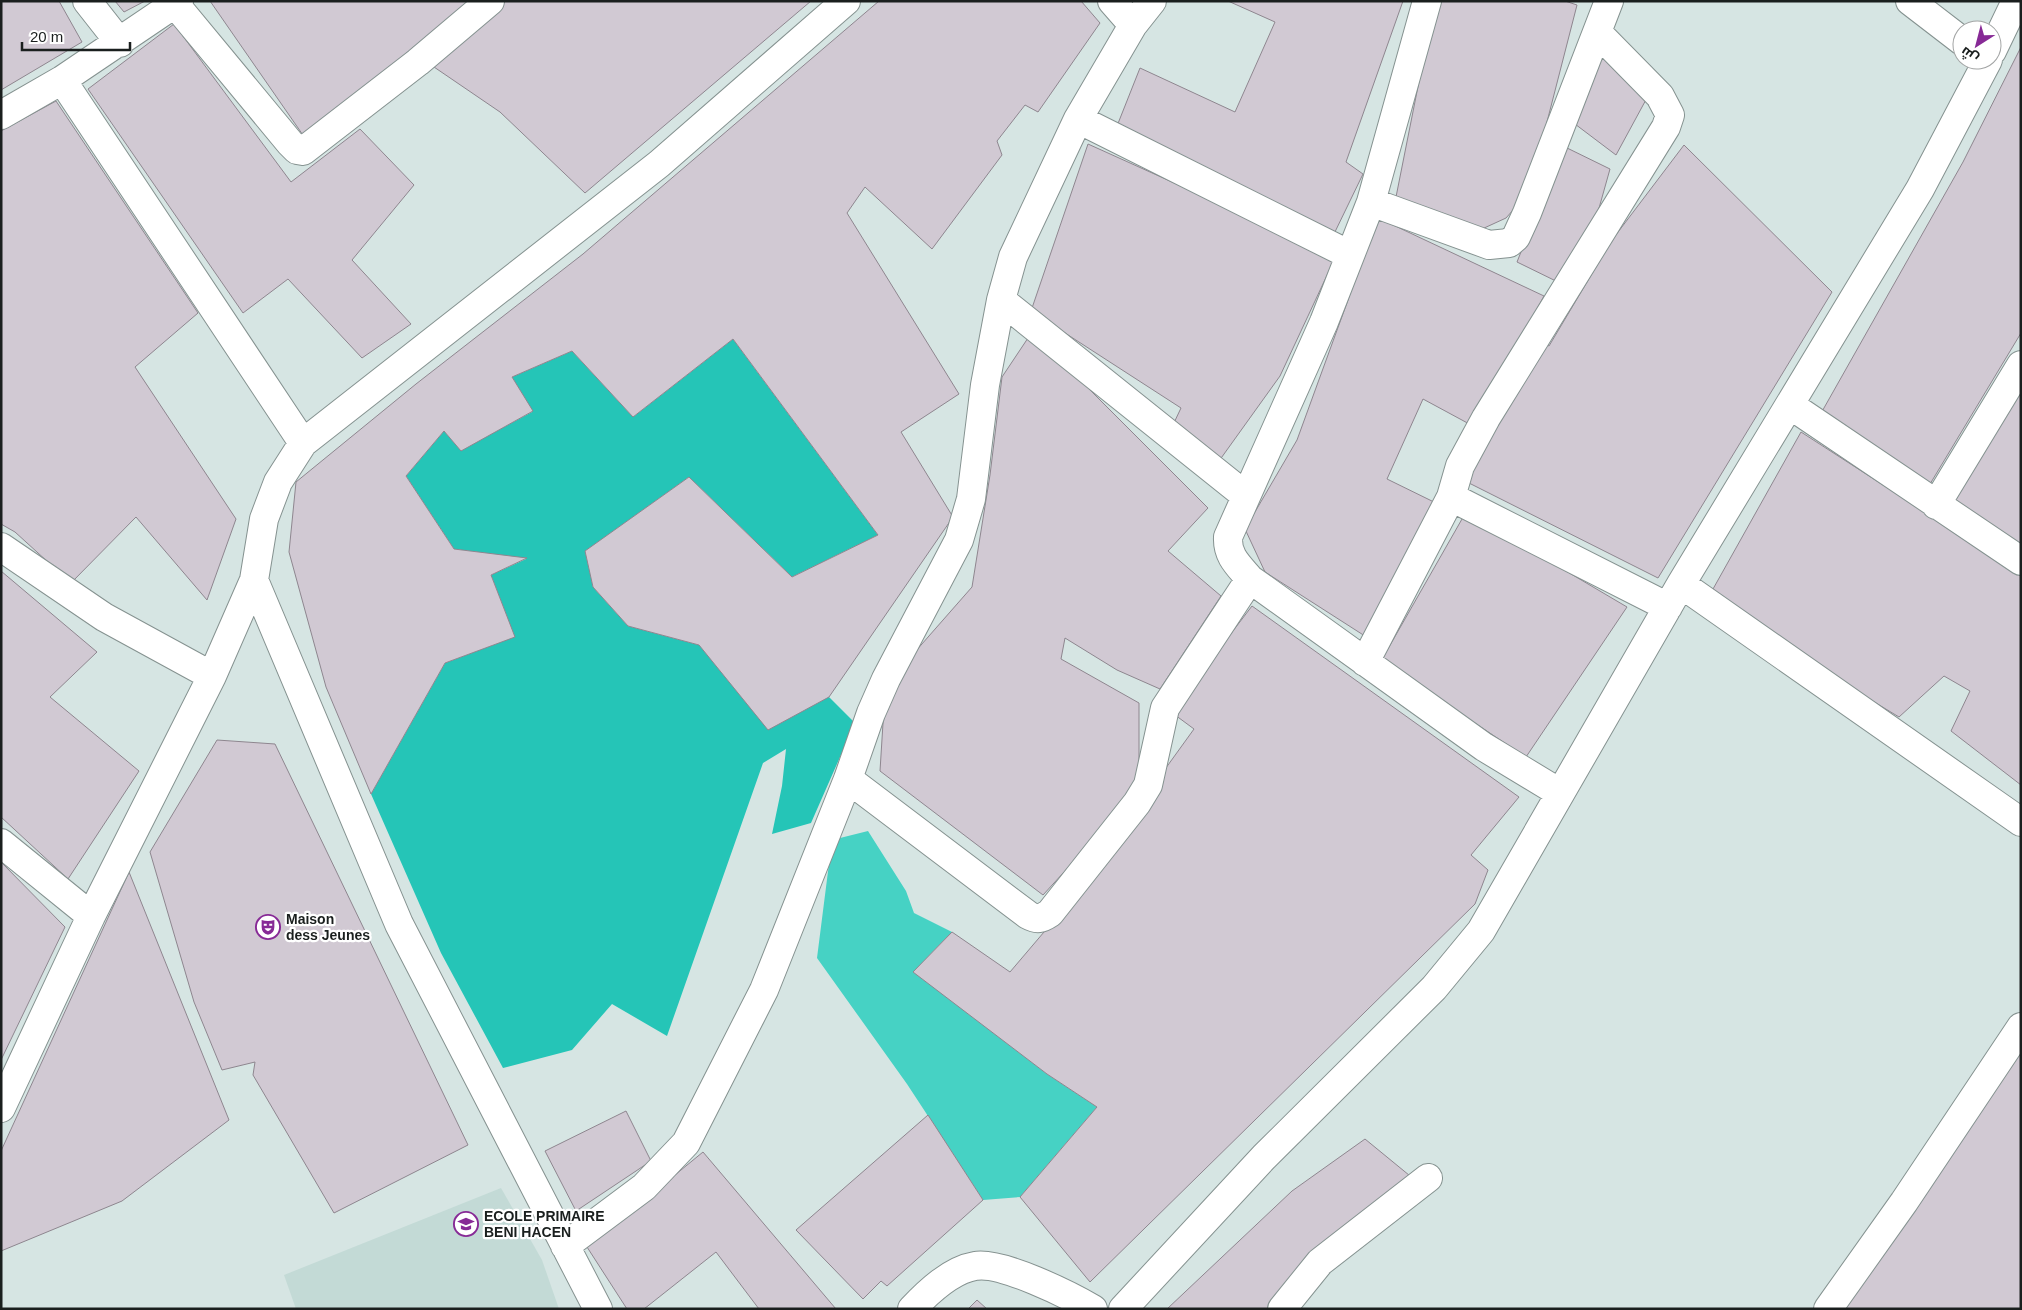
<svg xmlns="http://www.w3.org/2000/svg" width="2022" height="1310" font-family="Helvetica,Cairo,sans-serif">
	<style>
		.built { fill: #c3dad6 }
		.green { fill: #46d2c4 }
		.forest { fill: #25c5b7 }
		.building { fill: #d1c9d3; stroke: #8e868f }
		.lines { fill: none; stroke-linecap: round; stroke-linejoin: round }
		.minor-casing { stroke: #859290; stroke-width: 30 }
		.minor { stroke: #fff; stroke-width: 28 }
		.labels { text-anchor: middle; stroke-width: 4.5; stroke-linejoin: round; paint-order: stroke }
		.poi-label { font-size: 14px; font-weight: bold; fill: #1a1f1e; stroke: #fff; text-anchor: start }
	</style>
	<rect width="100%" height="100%" fill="#d6e5e3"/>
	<path class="built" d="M501,1188l41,72 17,49h-263l-12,-34z"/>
	<path class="green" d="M868,831l38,60 8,22 38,19 -38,39 133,103 50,33 -77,90 -37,3 -76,-116 -90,-126 15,-118z"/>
	<path class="forest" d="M733,339l145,196 -86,42 -103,-100 -103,74 7,36 35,39 71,19 130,52 26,26 -44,100 -39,11 10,-48 4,-37 -23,14 -96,273 -55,-32 -40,46 -69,18 -62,-115 -70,-159 74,-131 69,-26 -23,-62 35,-16 -72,-10 -48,-73 38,-45 17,19 71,-38 -20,-35 60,-26 61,66z"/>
	<path class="building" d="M1,1h58l23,41 -81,48z
		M115,1h30l-21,11z
		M210,1h259l-164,137z
		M506,1h305l-226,192 -85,-81 -66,-45 43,-43z
		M879,1h202l19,22 -62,89 -13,-7 -28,36 5,14 -70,94 -67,-62 -18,26 112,181 -58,38 52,85 -124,180 -61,33 -69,-85 -71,-19 -35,-39 -8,-36 104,-74 103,100 86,-42 -145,-196 -100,78 -61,-66 -60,26 21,34 -72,40 -17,-20 -38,45 48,73 73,9 -36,17 24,62 -70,26 -74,131 -45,-107 -37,-135 7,-70 120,-98 167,-130z
		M1228,1h175l-57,161 17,12 -30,62 -216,-110 23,-58 95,44 40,-90z
		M1435,1h130l12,4 -48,187 -23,26 -24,11 -87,-27z
		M174,24l117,158 69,-53 54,56 -62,75 59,64 -49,34 -74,-79 -45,34 -155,-224z
		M2021,47v286l-94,156 -107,-74 143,-253z
		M1601,54l47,42 -32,59 -45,-34z
		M56,101l142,212 -63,54 101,152 -29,81 -71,-83 -65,66 -56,-51 -14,-8v-393z
		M1088,144l248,112 -56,120 -61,85 -47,-34 9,-19 -150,-97z
		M1684,145l148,147 -174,286 -197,-99 77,-139 11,6 63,-106z
		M1563,146l47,23 -16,57 -32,58 -45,-22z
		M1374,216l170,80 -71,130 -50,-27 -36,80 51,25 -70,134 -103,-66 -20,-43 52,-89 51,-140z
		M1032,332l176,176 -40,43 53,45 -61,93 -43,-19 -52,-32 -4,21 78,44v87l-96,105 -163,-124 4,-64 23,-46 65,-74 18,-112 12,-98z
		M2021,390v162l-73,-47z
		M1801,432l220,142v211l-70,-54 19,-40 -26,-15 -45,41 -109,-66 -26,-11 -51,-51z
		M1466,512l161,95 -101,150 -145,-96z
		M1,571l96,81 -47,45 89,74 -71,108 -67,-62z
		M1252,606l267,191 -48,58 17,15 -13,34 -385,378 -70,-85 77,-90 -50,-33 -134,-102 39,-40 58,40 57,-67 127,-176 -23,-17z
		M217,740l58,4 193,401 -134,68 -81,-138 2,-13 -33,8 -28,-68 -44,-150z
		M1,862l64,65 -64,133z
		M129,872l100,248 -107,81 -121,50v-100z
		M2021,1042v267h-178z
		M626,1111l25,50 -75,50 -31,-60z
		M928,1115l55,85 -96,86 -6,-5 -18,18 -67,-69z
		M1365,1139l50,41 -143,129h-105l125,-118z
		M703,1152l133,157h-77l-43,-57 -72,57h-17l-40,-62z
		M977,1300l10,9h-19z"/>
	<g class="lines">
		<defs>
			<path id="minor" d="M87,1l33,42
				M1112,1l21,24
				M1427,1l-56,201 -47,120 -96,215c-1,19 10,28 22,42l234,168 76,46
				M1910,1l52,40
				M175,4l115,139 7,7 6,1 115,-89 72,-61
				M1992,51l24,-50
				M62,80l241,363
				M1,115l61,-35 117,-79
				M1078,119l272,136
				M1371,202l118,43 20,-2 7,-6 11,-24 82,-212
				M1001,300l245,196
				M1790,405l231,156
				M1451,497l217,110
				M1936,505l85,-140
				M1,547l103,70 108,59
				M1681,584l340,238
				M1365,662l86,-165 9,-31 26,-48 180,-291 4,-12 -10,-19 -62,-63
				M848,779l180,136c9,5 13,4 22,-2l87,-110 11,-18 17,-77 85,-129
				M1,843l90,73
				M1,1108l90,-192 121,-240 42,-96
				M565,1246l79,-59 42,-44 78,-153 84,-211 23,-66 15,-34 73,-139 12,-41 14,-114 16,-85 12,-43 65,-138 55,-94 19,-24
				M598,1309l-199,-385 -145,-344 10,-61 14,-37 25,-39 356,-279 187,-163
				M912,1309c16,-17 39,-39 63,-43 26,-5 94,29 118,43
				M1123,1309l141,-152 170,-169 47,-57 200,-347 239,-395 68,-129
				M1282,1309l38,-47 108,-84
				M1828,1309l76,-107 117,-175"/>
		</defs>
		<use href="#minor" class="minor-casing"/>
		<use href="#minor" class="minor"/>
	</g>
	<defs>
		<symbol id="theatre-ring" viewBox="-11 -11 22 22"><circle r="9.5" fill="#fff" stroke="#872a96" stroke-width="1.5"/><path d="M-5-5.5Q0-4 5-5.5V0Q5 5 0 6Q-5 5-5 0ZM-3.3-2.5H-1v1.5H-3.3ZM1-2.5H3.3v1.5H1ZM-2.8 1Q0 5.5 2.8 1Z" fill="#872a96"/></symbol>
		<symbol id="school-ring" viewBox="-11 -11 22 22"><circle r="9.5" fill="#fff" stroke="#872a96" stroke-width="1.5"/><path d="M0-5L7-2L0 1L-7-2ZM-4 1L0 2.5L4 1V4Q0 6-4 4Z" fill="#872a96"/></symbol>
	</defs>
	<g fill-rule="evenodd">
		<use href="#theatre-ring" x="254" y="913" width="28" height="28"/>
		<use href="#school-ring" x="452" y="1210" width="28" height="28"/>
	</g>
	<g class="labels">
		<g class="poi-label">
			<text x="286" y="924">Maison<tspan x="286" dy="16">dess Jeunes</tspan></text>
			<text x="484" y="1221">ECOLE PRIMAIRE<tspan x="484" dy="16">BENI HACEN</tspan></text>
		</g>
	</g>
	<rect width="2022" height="1310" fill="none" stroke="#1a1f1e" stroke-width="5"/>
	<g transform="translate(1977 45) rotate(216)"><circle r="24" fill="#ffffff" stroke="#a3a5a5"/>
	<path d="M0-4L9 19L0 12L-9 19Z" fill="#872a96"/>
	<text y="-8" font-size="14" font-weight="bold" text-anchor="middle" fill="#1a1f1e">ش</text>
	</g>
	<path d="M22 42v8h108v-8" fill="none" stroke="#1a1f1e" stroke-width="2.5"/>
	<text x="30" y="42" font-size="15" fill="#1a1f1e" stroke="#ffffff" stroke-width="4" paint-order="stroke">20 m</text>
</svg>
